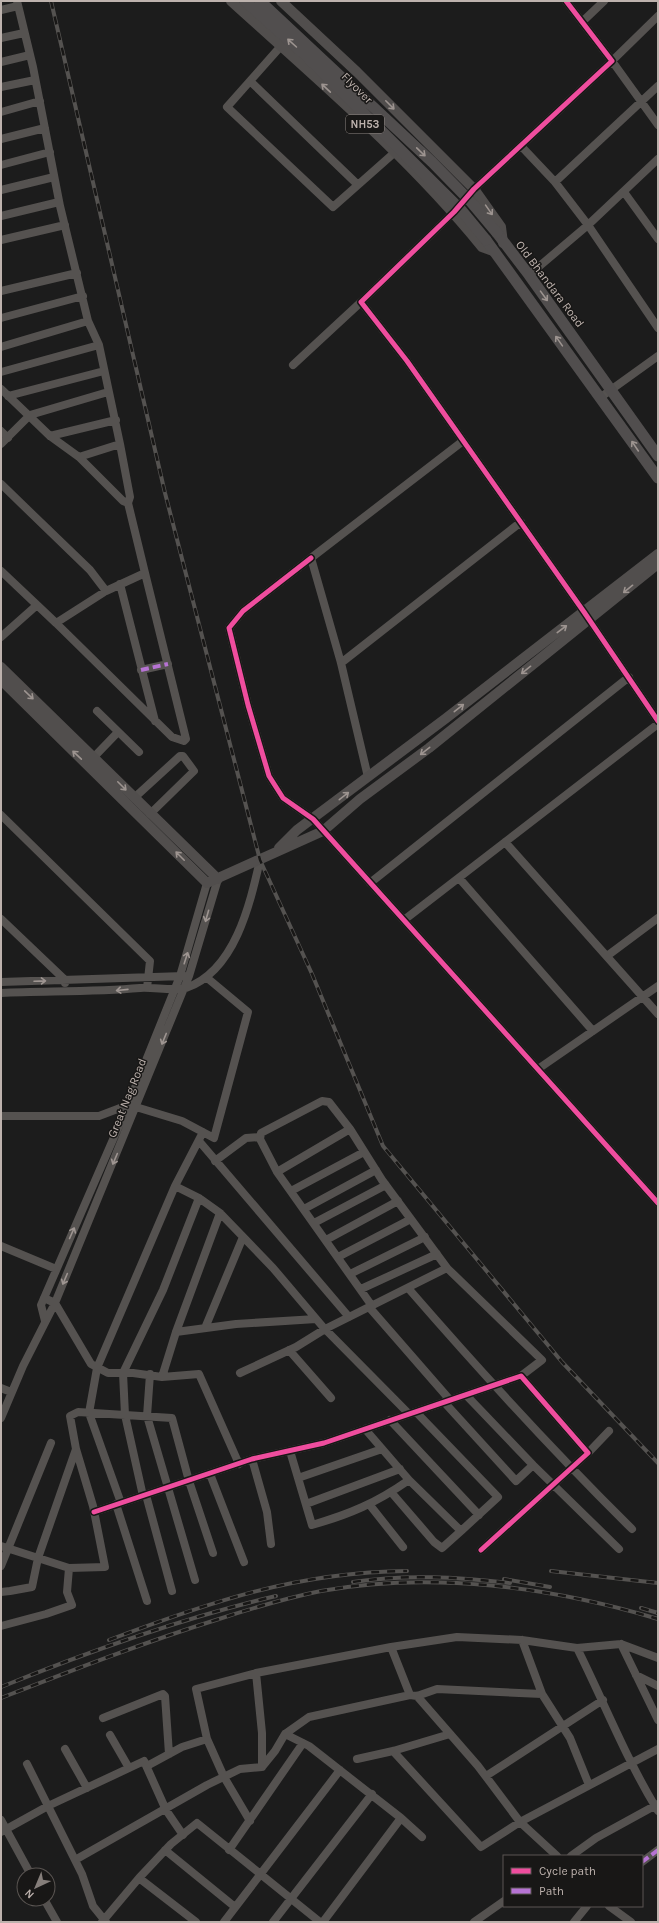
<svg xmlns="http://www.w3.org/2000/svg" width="659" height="1923" font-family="Karla,sans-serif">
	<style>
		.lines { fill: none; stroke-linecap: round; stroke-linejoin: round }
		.minor { stroke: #555250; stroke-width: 8 }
		.major { stroke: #514e4d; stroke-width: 10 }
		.highway { stroke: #514e4e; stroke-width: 11 }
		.rail-casing { stroke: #545250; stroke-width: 4 }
		.rail { stroke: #181716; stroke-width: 2.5; stroke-dasharray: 8; stroke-linecap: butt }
		.highway-bridge { stroke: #514e4e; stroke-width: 11 }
		.quiet { stroke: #b673d3; stroke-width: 4; stroke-dasharray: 8 4; stroke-linecap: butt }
		.cycleway-casing { stroke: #181716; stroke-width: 8 }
		.cycleway { stroke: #ef4d9e; stroke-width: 5 }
		.oneway { stroke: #9d9490 }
		.oneway2 { stroke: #9e9591 }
		.labels { text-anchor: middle; stroke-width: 3; stroke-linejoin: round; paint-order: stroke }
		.shield { fill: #181716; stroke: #8c8480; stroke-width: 1 }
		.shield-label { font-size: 11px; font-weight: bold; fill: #bdb2ad }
		.street-label { font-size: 12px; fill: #bdb2ad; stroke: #181716 }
	</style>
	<rect width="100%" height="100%" fill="#1c1c1c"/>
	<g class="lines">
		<path class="minor" d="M17,1l16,66 27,139 28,115 11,24 21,99 -41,13
			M566,1l46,60 -138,128 -20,23 -93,90 46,59 177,251 74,109
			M1,10l17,-4
			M658,16l-46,45 46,64
			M582,22l22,-21
			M1,38l23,-5
			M281,46l-54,61 106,100 61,-54
			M1,62l29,-7
			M250,81l107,103
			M658,86l-103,96 33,43 70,-66
			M1,87l34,-7
			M1,112l39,-11
			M1,139l44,-11
			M521,146l34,36
			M1,165l49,-13
			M1,190l53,-13
			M624,192l34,47
			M1,216l58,-14
			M1,240l64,-15
			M529,275l59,-50 70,103
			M1,291l76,-18
			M1,318l82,-22
			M1,347l87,-26
			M293,365l68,-63
			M1,372l98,-27
			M1,389l49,47 29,21 44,44 5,2 2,-6 -10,-53
			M8,396l96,-25
			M601,397l57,-41
			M1,431l7,7
			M50,436l66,-16
			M1,444l29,-29 78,-23
			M1,484l89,86 16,21
			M311,558l-68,53 -14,17 19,77 21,71 14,22 30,21 345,384
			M1,571l36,34
			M120,584l35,137
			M56,623l116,114 12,4 2,-2 -41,-166
			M1,637l36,-32 19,18 50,-32 39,-18 -17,-70
			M341,663l180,-141
			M141,670l27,-6
			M97,711l42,41
			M93,758l25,-26
			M368,777l-27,-114 -30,-105 152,-117
			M134,798l46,-42h3l11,15 -44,43
			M1,815l149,146 -3,27
			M505,842l153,172
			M459,878l134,153
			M370,883l259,-206
			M1,919l64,61v3
			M404,920l254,-196
			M607,956l51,-38
			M1,982l183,-6
			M1,993c47,-2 93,-1 139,-5 12,-1 36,3 46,0 49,-17 64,-84 74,-128
			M538,1069l120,-83
			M136,1107l46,14 32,17 34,-126 -42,-35
			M1,1116h98l29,-11
			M199,1141l150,176
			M215,1161l31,-23 14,-1
			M277,1172l73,-43
			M175,1186l24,12 21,15 53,55 50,59 86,87
			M291,1191l73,-39
			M304,1209l72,-39
			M314,1223l72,-38
			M326,1240l72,-39
			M1,1246l55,23
			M338,1257l73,-38
			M350,1274l75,-37
			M408,1288c72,83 146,164 224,241
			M361,1289l76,-35
			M44,1298l11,5 36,61 17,9h25l29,4 37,-3 40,90
			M372,1306l-95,-134 -17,-33 1,-6 61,-32 7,1 21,27 32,51 65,88
			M369,1307l81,93
			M45,1321l-4,-16 87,-200 52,-129 27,-93
			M205,1328l38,-91
			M176,1332l60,-8 80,-5
			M289,1350l42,48
			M240,1373l56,-26 29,-18 122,-61 95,92 -21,16
			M150,1374l-3,42 48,164
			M162,1377l14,-45 44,-119
			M1,1388l10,4
			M466,1395l67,70 86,84
			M444,1402l72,79 17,-16
			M416,1412l82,85 -37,34
			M1,1418l22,-52 32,-63 134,-327 29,-97
			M390,1420l89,95
			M290,1451l22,74c38,-11 64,-22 97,-45l-44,-51
			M588,1453l21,-22
			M252,1459l15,53 4,32
			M210,1474l34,88
			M298,1478l84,-29
			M391,1492l43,50 8,6 19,-17 -52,-51
			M146,1495l26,96
			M143,1496l-18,-81 -2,-42 40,-83 36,-92
			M121,1503l-32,-90 8,-45 78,-182 28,-54
			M116,1504l31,97
			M306,1504l94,-35
			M369,1504l34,43
			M94,1512l158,-53 72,-16 197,-67 67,77 -107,97
			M1,1546l68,22 -2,24 5,13 -26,9 -45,12
			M1,1566l50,-123
			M69,1568l36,-1 -12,-61 -17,-57 -6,-33 8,-4 94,6 17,63 24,72
			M1,1592l9,-1 22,-4 6,-29 38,-109
			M522,1640l20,54
			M621,1644l37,76
			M391,1647l66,-10 65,3 55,8c27,54 49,111 81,163
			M577,1648l44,-4 37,14
			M636,1675l22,11
			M417,1696l61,70 42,56 37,34
			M103,1718l60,-24 2,2 4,58
			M285,1734l24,12 92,72 -78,104
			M110,1735l19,33
			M65,1749l22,39
			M393,1751l88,96 39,-25 138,-73
			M357,1759l36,-8 57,-17
			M27,1764l55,110 11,32 13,16
			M147,1766l35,-19 25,-8
			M262,1767v-34l-6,-60 135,-26 19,48
			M486,1776l117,-76
			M401,1818l21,19
			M1,1820l30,55
			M250,1821l-26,-44 -17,-38 -11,-50 60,-16
			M1,1832l47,-26 96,-45 22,49 17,25
			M165,1850l70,57
			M229,1850l74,-107
			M571,1856l25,-18 62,-34
			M75,1860l132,-75 33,-16 22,-2 13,-16 10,-17 24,-17 101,-22 7,1 20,-7 105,5 28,44 19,47
			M642,1862l16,-12
			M139,1878l32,-34 26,-21 123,99
			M44,1899l13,23
			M609,1906l22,16
			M102,1922l37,-44 57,44
			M224,1922l116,-152
			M273,1922l99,-128
			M474,1922l30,-21
			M574,1922l13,-16"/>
		<path class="major" d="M231,1c86,78 177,155 251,246l11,4
			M281,1l76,71 117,117 27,38 2,16
			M1,667l217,212
			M1,680l206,203 116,-52 37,-32 69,-51 229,-184
			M279,848l18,-18 148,-111 213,-165"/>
		<path class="highway" d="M497,233l32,42 129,181
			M486,240l172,238"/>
		<defs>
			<path id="rail" d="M51,1l114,492 95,367 52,114 71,172 179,216 96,101
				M551,1571l107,12
				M504,1579l46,8
				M353,1582c53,-8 104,-5 157,1
				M641,1608l17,5
				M109,1640c101,-38 188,-68 298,-69
				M1,1687c89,-36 181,-69 275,-91
				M1,1698c72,-28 144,-56 218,-79 34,-11 67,-21 102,-28 111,-20 230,-4 337,28"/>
		</defs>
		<use href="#rail" class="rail-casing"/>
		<use href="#rail" class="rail"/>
		<path class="highway-bridge" d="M245,1l58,52 159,158 24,29
			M260,1l172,161 39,40 26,31"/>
		<path class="quiet" d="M141,670l27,-6
			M642,1862l16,-12"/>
		<defs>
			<path id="cycleway" d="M566,1l46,60 -138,128 -20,23 -93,90 46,59 177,251 74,109
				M311,558l-68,53 -14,17 19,77 21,71 14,22 30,21 345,384
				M94,1512l158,-53 72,-16 197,-67 67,77 -107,97"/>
		</defs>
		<use href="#cycleway" class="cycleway-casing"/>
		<use href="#cycleway" class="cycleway"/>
	</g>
	<defs><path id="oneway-shaft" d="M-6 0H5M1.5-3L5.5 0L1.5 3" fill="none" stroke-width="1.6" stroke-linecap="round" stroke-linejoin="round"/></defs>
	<g class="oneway">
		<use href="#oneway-shaft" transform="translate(292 43) rotate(-138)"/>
		<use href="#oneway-shaft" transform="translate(326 88) rotate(-137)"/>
		<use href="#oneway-shaft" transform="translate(390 105) rotate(45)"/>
		<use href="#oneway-shaft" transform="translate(421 152) rotate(44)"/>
		<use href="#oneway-shaft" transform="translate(489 210) rotate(55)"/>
		<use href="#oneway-shaft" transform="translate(544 296) rotate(54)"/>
		<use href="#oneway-shaft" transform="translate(559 341) rotate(-125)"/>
		<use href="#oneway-shaft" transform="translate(635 446) rotate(-124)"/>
		<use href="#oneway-shaft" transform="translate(628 589) rotate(141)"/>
		<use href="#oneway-shaft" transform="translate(562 629) rotate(-37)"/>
		<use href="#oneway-shaft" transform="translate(526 670) rotate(141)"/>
		<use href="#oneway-shaft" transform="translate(29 695) rotate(44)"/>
		<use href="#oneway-shaft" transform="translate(459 708) rotate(-38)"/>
		<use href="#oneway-shaft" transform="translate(425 751) rotate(142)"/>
		<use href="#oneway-shaft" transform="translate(77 755) rotate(-137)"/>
		<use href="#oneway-shaft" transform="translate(122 786) rotate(45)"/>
		<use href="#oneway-shaft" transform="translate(344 796) rotate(-38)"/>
		<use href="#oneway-shaft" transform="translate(180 856) rotate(-135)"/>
	</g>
	<g class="oneway2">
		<use href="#oneway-shaft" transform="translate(207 916) rotate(106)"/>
		<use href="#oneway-shaft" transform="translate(186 958) rotate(-72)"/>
		<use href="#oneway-shaft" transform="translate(40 981) rotate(-2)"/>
		<use href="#oneway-shaft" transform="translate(122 990) rotate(174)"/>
		<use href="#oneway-shaft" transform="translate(164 1039) rotate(112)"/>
		<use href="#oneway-shaft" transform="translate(115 1159) rotate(113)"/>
		<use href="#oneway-shaft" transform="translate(72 1233) rotate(-66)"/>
		<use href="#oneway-shaft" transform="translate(65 1279) rotate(113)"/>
	</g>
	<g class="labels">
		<rect class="shield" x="346" y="115" width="38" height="18" rx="3"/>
		<g class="shield-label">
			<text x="365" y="128">NH53</text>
		</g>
		<g class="street-label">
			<text transform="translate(357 88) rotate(45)" y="4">Flyover</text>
			<text transform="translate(550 284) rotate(53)" y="4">Old Bhandara Road</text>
			<text transform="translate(127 1098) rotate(-68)" y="4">Great Nag Road</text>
		</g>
	</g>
	<rect width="659" height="1923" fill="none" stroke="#bdb2ad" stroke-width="4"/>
	<rect x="503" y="1855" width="140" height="52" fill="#181716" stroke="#5a5552"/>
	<rect x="511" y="1868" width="20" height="6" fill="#ef4d9e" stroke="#5a5552"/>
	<text x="539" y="1875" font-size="12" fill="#bdb2ad">Cycle path</text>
	<rect x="511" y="1888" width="20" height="6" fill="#b673d3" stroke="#5a5552"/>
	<text x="539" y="1895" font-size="12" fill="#bdb2ad">Path</text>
	<g transform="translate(36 1887) rotate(224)"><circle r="19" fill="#181716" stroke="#5a5552"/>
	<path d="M0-3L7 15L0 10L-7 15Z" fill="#857e7a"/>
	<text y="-6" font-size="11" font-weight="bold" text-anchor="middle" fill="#bdb2ad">N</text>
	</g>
</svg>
